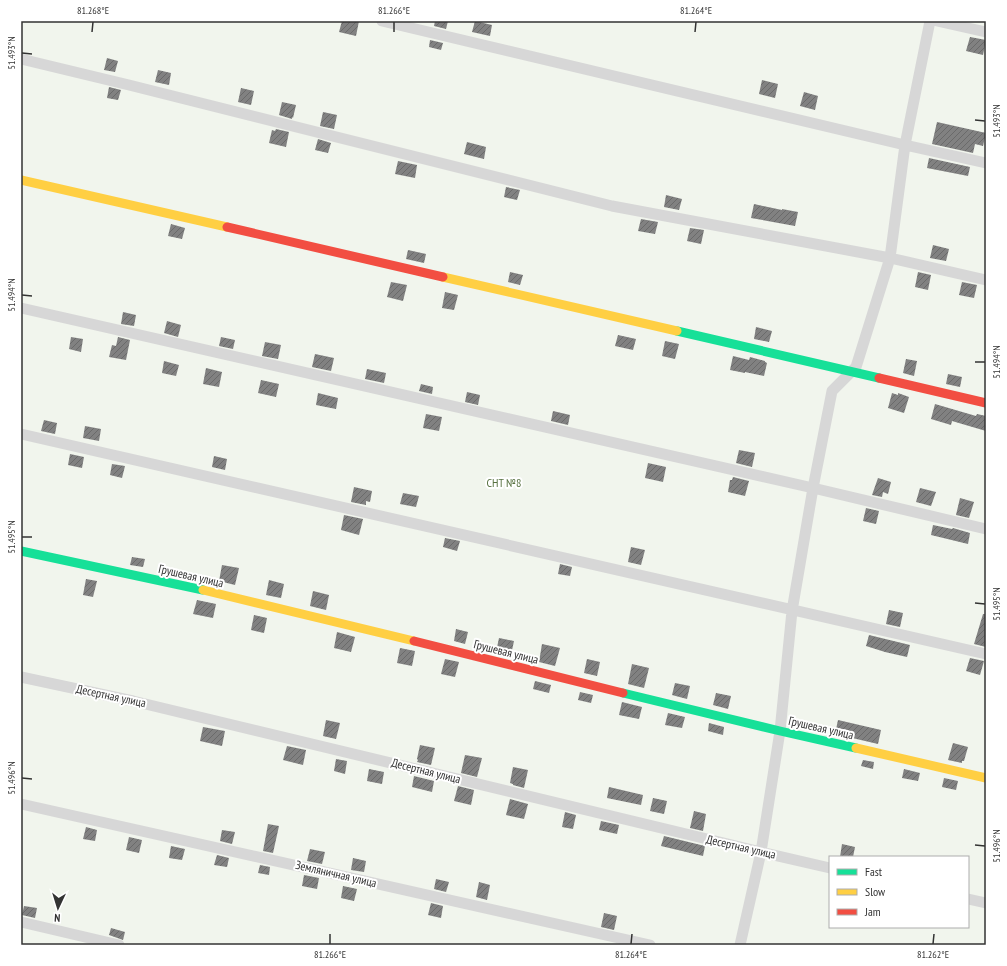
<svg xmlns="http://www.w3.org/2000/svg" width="1007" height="966" font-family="'PT Sans Narrow',sans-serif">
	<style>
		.green { fill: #f1f5ed; fill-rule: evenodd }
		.building { fill: url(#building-hatch) }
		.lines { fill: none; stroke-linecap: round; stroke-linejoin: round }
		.street { stroke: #d7d7d7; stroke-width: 11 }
		.fast { stroke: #16e098; stroke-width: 9 }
		.slow { stroke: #ffcf43; stroke-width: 9 }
		.jam { stroke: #f24e42; stroke-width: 9 }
		.ticks { fill: none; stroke: #333; stroke-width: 1.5 }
		.labels { text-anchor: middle; stroke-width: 4; stroke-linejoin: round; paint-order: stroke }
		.park-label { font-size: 12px; fill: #56703f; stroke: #fff }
		.street-label { font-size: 12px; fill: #333; stroke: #fff }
		.neatline { fill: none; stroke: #333; stroke-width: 1.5 }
		.ticks-label { font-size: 10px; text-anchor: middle; fill: #333 }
	</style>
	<defs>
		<pattern id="building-hatch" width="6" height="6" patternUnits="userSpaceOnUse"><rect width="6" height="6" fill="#818181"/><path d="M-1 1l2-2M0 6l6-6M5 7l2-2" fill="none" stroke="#6a6a6a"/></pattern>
	</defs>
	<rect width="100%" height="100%" fill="#fff"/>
	<path class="green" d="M21,21h965v924h-965zM830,857h138v70h-138z"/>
	<path class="building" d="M342,21h17l-3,15 -17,-4z
		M435,21h13l-2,8 -12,-3z
		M475,21l17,4 -2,11 -18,-4z
		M970,37l16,3 -3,15 -17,-4z
		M430,40l13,3 -2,7 -12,-3z
		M107,58l11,3 -3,11 -11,-2z
		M158,70l13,3 -2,12 -14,-3z
		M762,80l16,4 -3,14 -16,-4z
		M109,87l12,3 -3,10 -11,-2z
		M241,88l13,3 -3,14 -13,-3z
		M804,92l14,4 -3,14 -15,-4z
		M282,102l14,3 -3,13 -1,-1v2l-13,-4z
		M323,112l14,3 -3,14 -14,-3z
		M937,122l49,11 -3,13 -8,-2 -2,9 -41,-9z
		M276,129l13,3 -3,15 -17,-4 3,-13 3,1z
		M318,139l13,4 -3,10 -13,-3z
		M467,142l19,5 -2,12 -20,-5z
		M929,158l41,9 -2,9 -41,-8z
		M398,161l19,4 -2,13 -20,-4z
		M506,187l14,3 -3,10 -13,-3z
		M666,195l16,4 -3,11 -15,-3z
		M754,204l28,6v-1l16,3 -3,14 -44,-8z
		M641,219l17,3 -3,12 -17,-3z
		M171,224l14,4 -3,11 -14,-3z
		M690,228l14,2 -3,14 -14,-3z
		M933,245l16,4 -3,12 -16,-3z
		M408,250l18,4 -2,9 -18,-4z
		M510,272l13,3 -3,10 -12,-3z
		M918,272l13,3 -3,15 -13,-3z
		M391,282l16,3 -4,16 -16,-4z
		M962,282l15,3 -3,13 -15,-3z
		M445,292l13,3 -4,15 -12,-2z
		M123,312l13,3 -2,11 -13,-2z
		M167,321l14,4 -3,12 -14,-4z
		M756,327l16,4 -3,11 -15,-3z
		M618,335l18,4 -3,11 -18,-4z
		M71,337l12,2 -2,13 -12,-3z
		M118,337l12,3 -4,20 -17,-3 3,-12 4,1z
		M221,337l14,3 -2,9 -14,-3z
		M665,341l14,3 -4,15 -13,-3z
		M265,342l16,3 -3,14 -16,-3z
		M315,354l19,4 -3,13 -19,-4z
		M733,356l16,4 1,-3 15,4v1l2,1 -3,13 -19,-4v1l-15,-3z
		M906,359l11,2 -3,15 -11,-3z
		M164,361l15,4 -3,11 -14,-3z
		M206,368l16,4 -3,15 -16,-3z
		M367,369l19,4 -2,10 -19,-4z
		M948,374l14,3 -2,10 -14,-3z
		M261,380l18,4 -3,13 -18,-4z
		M421,384l12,3 -1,7 -13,-3z
		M467,392l13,3 -2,10 -13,-3z
		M318,393l20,5 -2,11 -20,-4z
		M892,393l6,2v-2l11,4 -5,16 -16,-5z
		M935,404l41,12 1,-2 9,2v15l-34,-10 -1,4 -20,-6z
		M553,411l17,4 -2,10 -17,-4z
		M426,414l16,3 -3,14 -16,-3z
		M44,420l13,3 -2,11 -14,-3z
		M85,426l16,3 -2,12 -16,-3z
		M739,450l16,3 -3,14 -16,-4z
		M70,454l14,3 -2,11 -14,-3z
		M214,456l13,3 -2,11 -13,-3z
		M648,463l18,4 -3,15 -18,-4z
		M112,464l13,2 -3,12 -12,-3z
		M733,477l16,4 -4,15 -17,-4 2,-12h2z
		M878,478l13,4 -3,12 -5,-2 -1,5 -10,-2z
		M354,487l18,4 -2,11 -4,-1v4l-15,-3z
		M920,488l16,4 -5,14 -15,-4z
		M403,493l16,3 -3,11 -16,-3z
		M960,498l14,4 -5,16 -13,-3z
		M866,508l13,3 -3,13 -13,-3z
		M344,515l19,4 -4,16 -18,-5z
		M933,525l19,4 1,-1 17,5 -2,11 -37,-9z
		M445,538l15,3 -3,10 -14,-4z
		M631,547l14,3 -4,15 -13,-3z
		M132,557l13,2 -2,8 -13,-2z
		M560,564l12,3 -2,9 -12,-2z
		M222,565l17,3 -4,17 -16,-4z
		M86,579l11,2 -4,16 -10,-2z
		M269,580l15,4 -3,14 -15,-3z
		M313,591l16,4 -3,15 -16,-4z
		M197,600l19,4 -3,14 -20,-4z
		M889,610l14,3 -3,14 -14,-3z
		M983,614h3v33l-12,-3z
		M254,615l13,3 -3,15 -13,-3z
		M456,629l12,3 -3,12 -11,-3z
		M337,632l18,5 -4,15 -17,-4z
		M869,635l41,10 -3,12 -22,-5 -19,-6z
		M499,638l15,3 -3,14 -15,-3z
		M542,644l18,4 -5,18 -16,-4z
		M400,648l15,3 -3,15 -15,-3z
		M970,658l14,3 -4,14 -14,-4z
		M445,659l14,3 -4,15 -14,-3z
		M587,659l13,3 -3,14 -13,-3z
		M632,664l17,4 -5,20 -16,-4z
		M535,681l16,4 -2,8 -16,-4z
		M675,683l15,3 -3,13 -15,-4z
		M580,692l13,3 -2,8 -13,-3z
		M716,693l15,3 -3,13 -15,-4z
		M622,702l20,5 -3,12 -20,-4z
		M668,713l17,4 -3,11 -17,-3z
		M326,720l14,3 -4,16 -13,-3z
		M838,720l43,10 -3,14 -43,-10z
		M709,723l15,4 -1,8 -15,-4z
		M203,727l22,4 -3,15 -22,-5z
		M953,743l15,4 -4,14h-2v2l-14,-3z
		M420,745l15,3 -4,17 -14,-3 1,-2 -1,-1z
		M287,746l19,4 -3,15 -20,-5z
		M465,755l17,3 -5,19 -16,-4z
		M336,759l11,2 -2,13 -11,-3z
		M863,760l11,2 -1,7 -12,-3z
		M513,767l15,3 -4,18 -11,-3v-1l-3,-1z
		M369,769l15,3 -2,12 -15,-3z
		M904,769l16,4 -2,8 -16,-3z
		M414,776l20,5 -2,11 -20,-5z
		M944,778l14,3 -2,9 -14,-3z
		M458,786l16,4 -3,15 -17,-4z
		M609,787l34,8 -2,10 -34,-7z
		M653,798l14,3 -3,13 -14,-3z
		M510,799l18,5 -4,15 -18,-4z
		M694,811l12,3 -3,17 -13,-3z
		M565,812l11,3 -3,14 -11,-2z
		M601,821l18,4 -2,9 -18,-4z
		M268,824l11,2 -6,27 -10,-2z
		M86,827l11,3 -2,11 -12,-2z
		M222,830l13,2 -3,12 -12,-3z
		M664,836l41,10 -2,10 -42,-10z
		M129,837l13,3 -3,13 -13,-3z
		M842,844l13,3 -2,10h-13z
		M171,846l14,3 -3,11 -13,-2z
		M310,849l15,3 -3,12 -15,-3z
		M217,855l12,3 -2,9 -13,-2z
		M353,858l13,3 -2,11 -13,-2z
		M260,865l10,2 -1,8 -11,-2z
		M304,875l15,3 -2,11 -15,-3z
		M436,879l13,3 -3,10 -12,-3z
		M479,882l11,3 -3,15 -11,-3z
		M343,886l14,3 -3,12 -13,-3z
		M431,903l12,3 -2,12 -13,-3z
		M24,906l13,2 -2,10 -13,-3z
		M604,913l13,3 -3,14 -13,-3z
		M111,928l14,4 -2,8 -14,-5z"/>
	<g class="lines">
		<path class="street" d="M382,21l523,124 81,18
			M937,21l49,11
			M21,59l108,26 483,121 278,52 96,22
			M21,308l792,180 173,41
			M21,434l965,220
			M21,677l112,24 628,151 69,16
			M21,804l629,141
			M968,899l18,4
			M21,922l98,23
			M740,945l21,-93 19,-121 12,-120 21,-123 19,-97 24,-24 34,-109 15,-113 25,-124"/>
		<path class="fast" d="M677,331l202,47
			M21,551l182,39
			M623,693l157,38 76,17"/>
		<path class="slow" d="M21,180l206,47
			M443,277l234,54
			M203,590l211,51
			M856,748l130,30"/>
		<path class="jam" d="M227,227l216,50
			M879,378l107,25
			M414,641l209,52"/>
	</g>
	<path class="ticks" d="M92,32l1,-10M394,32v-10M695,32l1,-10M22,53l10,1M975,120l10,1M22,295l10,1M975,362h10M22,537h10M975,603l10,1M22,778l10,1M975,845l10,1M330,944v-10M631,944l1,-10M933,944l1,-10"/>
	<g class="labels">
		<g class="park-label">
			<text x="504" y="487">СНТ №8</text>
		</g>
		<g class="street-label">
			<text transform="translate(191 576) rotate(13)" y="4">Грушевая улица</text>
			<text transform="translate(506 652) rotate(14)" y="4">Грушевая улица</text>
			<text transform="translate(111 696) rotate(12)" y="4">Десертная улица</text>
			<text transform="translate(821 728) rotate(13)" y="4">Грушевая улица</text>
			<text transform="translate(426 771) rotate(14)" y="4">Десертная улица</text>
			<text transform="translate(741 847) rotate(13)" y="4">Десертная улица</text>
			<text transform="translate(336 874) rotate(13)" y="4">Земляничная улица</text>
		</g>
	</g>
	<rect width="1007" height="966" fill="none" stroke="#ffffff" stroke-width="44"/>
	<rect x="829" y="856" width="140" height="72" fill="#ffffff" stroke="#adadad"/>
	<rect x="837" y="869" width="20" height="6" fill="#16e098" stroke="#adadad"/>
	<text x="865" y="876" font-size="12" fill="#333333">Fast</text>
	<rect x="837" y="889" width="20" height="6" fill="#ffcf43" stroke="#adadad"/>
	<text x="865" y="896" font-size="12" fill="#333333">Slow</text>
	<rect x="837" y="909" width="20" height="6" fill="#f24e42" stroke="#adadad"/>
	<text x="865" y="916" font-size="12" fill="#333333">Jam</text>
	<g transform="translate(58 908) rotate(184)" stroke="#ffffff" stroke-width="3" paint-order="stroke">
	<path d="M0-3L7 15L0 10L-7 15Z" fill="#333333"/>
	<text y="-6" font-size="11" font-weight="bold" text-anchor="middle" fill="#333333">N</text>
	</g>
	<rect x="22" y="22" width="963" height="922" class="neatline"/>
	<g class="ticks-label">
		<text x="93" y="14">81.268°E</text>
		<text x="394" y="14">81.266°E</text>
		<text x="696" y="14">81.264°E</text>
		<text transform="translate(11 53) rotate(-90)" y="4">51.493°N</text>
		<text transform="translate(996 121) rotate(-90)" y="4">51.493°N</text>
		<text transform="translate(11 295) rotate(-90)" y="4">51.494°N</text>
		<text transform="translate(996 362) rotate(-90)" y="4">51.494°N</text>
		<text transform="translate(11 537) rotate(-90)" y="4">51.495°N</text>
		<text transform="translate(996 604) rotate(-90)" y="4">51.495°N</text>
		<text transform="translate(11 778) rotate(-90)" y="4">51.496°N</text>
		<text transform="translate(996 846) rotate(-90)" y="4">51.496°N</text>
		<text x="330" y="958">81.266°E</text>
		<text x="631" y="958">81.264°E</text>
		<text x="933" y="958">81.262°E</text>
	</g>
</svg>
